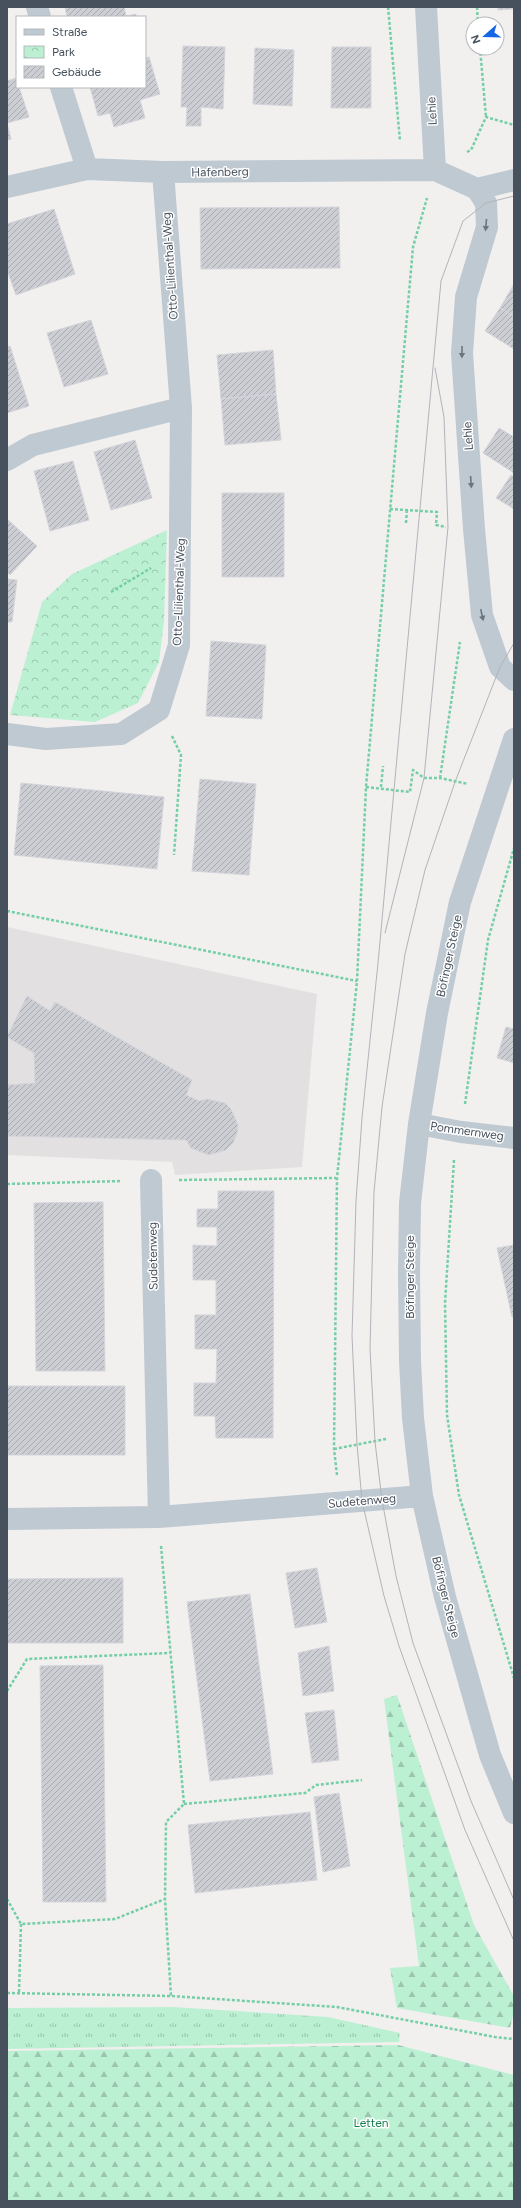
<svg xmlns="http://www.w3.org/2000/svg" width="521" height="2208" font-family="Figtree,sans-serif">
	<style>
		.education { fill: #e3e0e1 }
		.grass { fill: url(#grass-tufts) }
		.forest { fill: url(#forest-firs) }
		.park { fill: url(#park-crowns) }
		.building { fill: url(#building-hatch); stroke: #d3d5db }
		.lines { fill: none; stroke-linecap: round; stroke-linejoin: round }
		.path { stroke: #74cfa6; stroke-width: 2.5; stroke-dasharray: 3 2; stroke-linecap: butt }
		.street { stroke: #bfc9d1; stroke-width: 22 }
		.tram { stroke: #b1b4b9; stroke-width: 1 }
		.oneway { fill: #6b7580 }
		.labels { text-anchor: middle; stroke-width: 3; stroke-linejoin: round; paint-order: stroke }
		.street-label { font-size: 12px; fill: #47515d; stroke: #fff }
		.park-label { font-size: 12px; fill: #15804f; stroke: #fff }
	</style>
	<defs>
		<pattern id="grass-tufts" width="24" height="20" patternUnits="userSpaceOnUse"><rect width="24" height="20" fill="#bcf0d3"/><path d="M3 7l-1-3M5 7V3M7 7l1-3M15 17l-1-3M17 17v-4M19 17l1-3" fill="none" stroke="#9bc5ae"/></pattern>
		<pattern id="forest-firs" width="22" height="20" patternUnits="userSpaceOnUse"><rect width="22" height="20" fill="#bcf0d3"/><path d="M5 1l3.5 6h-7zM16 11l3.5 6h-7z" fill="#9bc5ae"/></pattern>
		<pattern id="park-crowns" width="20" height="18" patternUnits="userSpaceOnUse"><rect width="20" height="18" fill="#bcf0d3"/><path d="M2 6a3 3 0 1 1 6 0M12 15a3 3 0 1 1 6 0" fill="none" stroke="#9bc5ae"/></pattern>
		<pattern id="building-hatch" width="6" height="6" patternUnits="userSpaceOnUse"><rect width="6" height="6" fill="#ccced4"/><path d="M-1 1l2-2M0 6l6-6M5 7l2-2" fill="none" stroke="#a7aaaf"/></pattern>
	</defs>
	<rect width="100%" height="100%" fill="#f2efef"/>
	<path class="education" d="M7,927l310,67 -15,173 -127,8 -3,-13 -165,-7z"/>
	<path class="grass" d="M173,2007l155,10 72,16 -1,9 -392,7v-41z"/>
	<path class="forest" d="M397,1695l77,230 40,71v16l-4,16 -113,-20 -7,-40 29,-2 -35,-267z
		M398,2045l116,30v126h-507v-150z"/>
	<path class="park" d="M167,530l-3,91 -5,41 -21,41 -43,19 -85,-7 32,-113 30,-28z"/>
	<path class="building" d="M65,7h59l2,9 10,-2v3h-69z
		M498,7h16v2l-16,1z
		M183,46l42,1 -2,62 -22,-2v19h-15l1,-19h-6z
		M332,47h39v61h-40z
		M255,48l39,2 -2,56 -39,-2z
		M149,57l11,37 -20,6 5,18 -31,9 -4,-14 -12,3 -8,-29h55v-29z
		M16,78l1,9h2l10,30 -22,6 4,16 -4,1v-59z
		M339,207l1,61 -139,1 -1,-61z
		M54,209l21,65 -59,21 -9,-25v-46z
		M514,284v32l-14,-8z
		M500,308l14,8v33l-29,-18z
		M91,320l17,54 -44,13 -17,-54z
		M10,346l19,60 -22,7v-66z
		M273,350l3,44 -55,5 -4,-44z
		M276,394l5,46 -56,5 -4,-46z
		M499,428l15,9v36l-31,-20z
		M135,440l17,58 -41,12 -17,-58z
		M73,461l16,59 -39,11 -16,-60z
		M511,475l3,2v32l-18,-11z
		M222,493h62v84h-62z
		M7,519l30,27 -27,29 -3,-3z
		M7,579l10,1 -5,42h-5z
		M211,641l55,4 -4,74 -56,-3z
		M200,779l56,5 -7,91 -57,-4z
		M21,783l143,14 -7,72 -143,-14z
		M27,996l23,15 5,-9 137,78 -6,15 13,6 8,-2 18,4 6,6 7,16 -1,9 -4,9 -7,7 -17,5 -18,-7 -5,-8 -179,-4v-51l28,-2 -1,-30 -27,-16z
		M506,1027l8,2v34l-17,-5z
		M218,1191h56l-1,247h-57l-1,-22h-21v-33h22l1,-34h-22v-34h21v-35h-23v-35l24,1v-19h-20v-18h21z
		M103,1202l2,169h-69l-2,-168z
		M514,1245v71l-2,1 -15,-69z
		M7,1386h118v69h-118z
		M317,1568l10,54 -32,6 -9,-55z
		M123,1578v65h-116v-64z
		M250,1594l23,180 -63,7 -23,-179z
		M329,1646l5,45 -31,5 -5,-43z
		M103,1665l3,237h-63l-3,-236z
		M334,1710l5,50 -27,3 -7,-50z
		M339,1793l11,73 -27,6 -9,-75z
		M310,1812l7,68 -122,13 -7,-68z"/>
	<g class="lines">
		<path class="path" d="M388,7l12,134
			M477,7l1,17
			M480,48l6,69
			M467,152l4,-2 15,-33 28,8
			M390,509l47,3 -1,13 10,2
			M406,523l1,-14
			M111,592l40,-24
			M172,736l9,19 -7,100
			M440,778l20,-136
			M366,787l44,5 3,-22 11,8h16l28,6
			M381,787l2,-21
			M7,911l350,70
			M465,1104l23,-164 26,-92
			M454,1160l-9,143 2,112 12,80 55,183
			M179,1180l157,-2
			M7,1184l115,-3
			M334,1449l52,-10
			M337,1475l-3,-26 3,-271 20,-197 9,-194 47,-540 14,-49
			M161,1546l23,258 -18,18 -1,77 6,97
			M7,1691l20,-32 143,-6
			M184,1804l121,-11 11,-8 46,-5
			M7,1899l14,25 94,-5 50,-20
			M19,1992l2,-68
			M7,1993l164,3 166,11 158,30 19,2"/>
		<path class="street" d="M37,7l3,10
			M426,7l9,163
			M61,87l26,82
			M7,187l80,-18 76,3 272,-2 42,19 9,14 1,24 -21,70 -4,56 12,176 8,86 18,52 14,13
			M477,189l37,-9
			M7,460l26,-15 148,-37
			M7,734l39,5 75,-5 38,-24 20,-65 2,-237 -18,-236
			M514,739l-54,163 -23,111 -18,111 -9,79 -1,69 1,89 3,57 9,78 23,101 45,158 24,58
			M419,1124l42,8 53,6
			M151,1180l8,337
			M7,1519l152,-2 263,-21"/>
		<path class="tram" d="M514,196l-28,7 -23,18 -22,60 -63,682 -16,155 -6,83 -4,135 5,108 5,57 22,95 15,50 66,184 49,111
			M514,643l-14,24 -45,115 -30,88 -20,84 -23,153 -8,85 -4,157 5,93 7,58 14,76 17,67 58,158 43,99
			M385,933l39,-155 24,-251 -4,-110 -9,-49"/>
	</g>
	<defs><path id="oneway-solid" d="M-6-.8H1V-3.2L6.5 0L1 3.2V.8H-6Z"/></defs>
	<g class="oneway">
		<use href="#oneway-solid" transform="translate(486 225) rotate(95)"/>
		<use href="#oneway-solid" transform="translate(462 352) rotate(91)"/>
		<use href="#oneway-solid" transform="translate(471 482) rotate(86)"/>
		<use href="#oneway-solid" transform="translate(482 615) rotate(78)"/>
	</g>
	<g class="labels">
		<g class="street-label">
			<text transform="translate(432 111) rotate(-93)" y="4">Lehle</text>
			<text transform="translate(220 172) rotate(-1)" y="4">Hafenberg</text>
			<text transform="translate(170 266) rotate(-94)" y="4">Otto-Lilienthal-Weg</text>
			<text transform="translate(468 436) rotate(-94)" y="4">Lehle</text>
			<text transform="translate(179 592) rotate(-88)" y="4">Otto-Lilienthal-Weg</text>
			<text transform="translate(449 956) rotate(-78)" y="4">Böfinger Steige</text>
			<text transform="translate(467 1131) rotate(8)" y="4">Pommernweg</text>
			<text transform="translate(153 1256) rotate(-91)" y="4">Sudetenweg</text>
			<text transform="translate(410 1277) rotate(-90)" y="4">Böfinger Steige</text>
			<text transform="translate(362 1501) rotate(-5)" y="4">Sudetenweg</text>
			<text transform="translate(446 1597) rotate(76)" y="4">Böfinger Steige</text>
		</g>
		<g class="park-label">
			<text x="371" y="2127">Letten</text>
		</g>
	</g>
	<rect width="521" height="2208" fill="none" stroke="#47515d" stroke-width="16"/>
	<rect x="16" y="16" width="130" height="72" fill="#ffffff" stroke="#b5b9be"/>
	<rect x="24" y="29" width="20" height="6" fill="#bfc9d1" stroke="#b5b9be"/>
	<text x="52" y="36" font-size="12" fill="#47515d">Straße</text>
	<rect x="24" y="46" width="20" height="12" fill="url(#park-crowns)" stroke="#b5b9be"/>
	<text x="52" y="56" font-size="12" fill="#47515d">Park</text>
	<rect x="24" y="66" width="20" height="12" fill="url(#building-hatch)" stroke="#b5b9be"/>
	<text x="52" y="76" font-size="12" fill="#47515d">Gebäude</text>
	<g transform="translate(485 36) rotate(250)"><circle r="19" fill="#ffffff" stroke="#b5b9be"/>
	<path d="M0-3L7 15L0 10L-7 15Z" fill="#1567e5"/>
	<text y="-6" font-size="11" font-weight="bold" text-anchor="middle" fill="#47515d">N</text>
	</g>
</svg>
